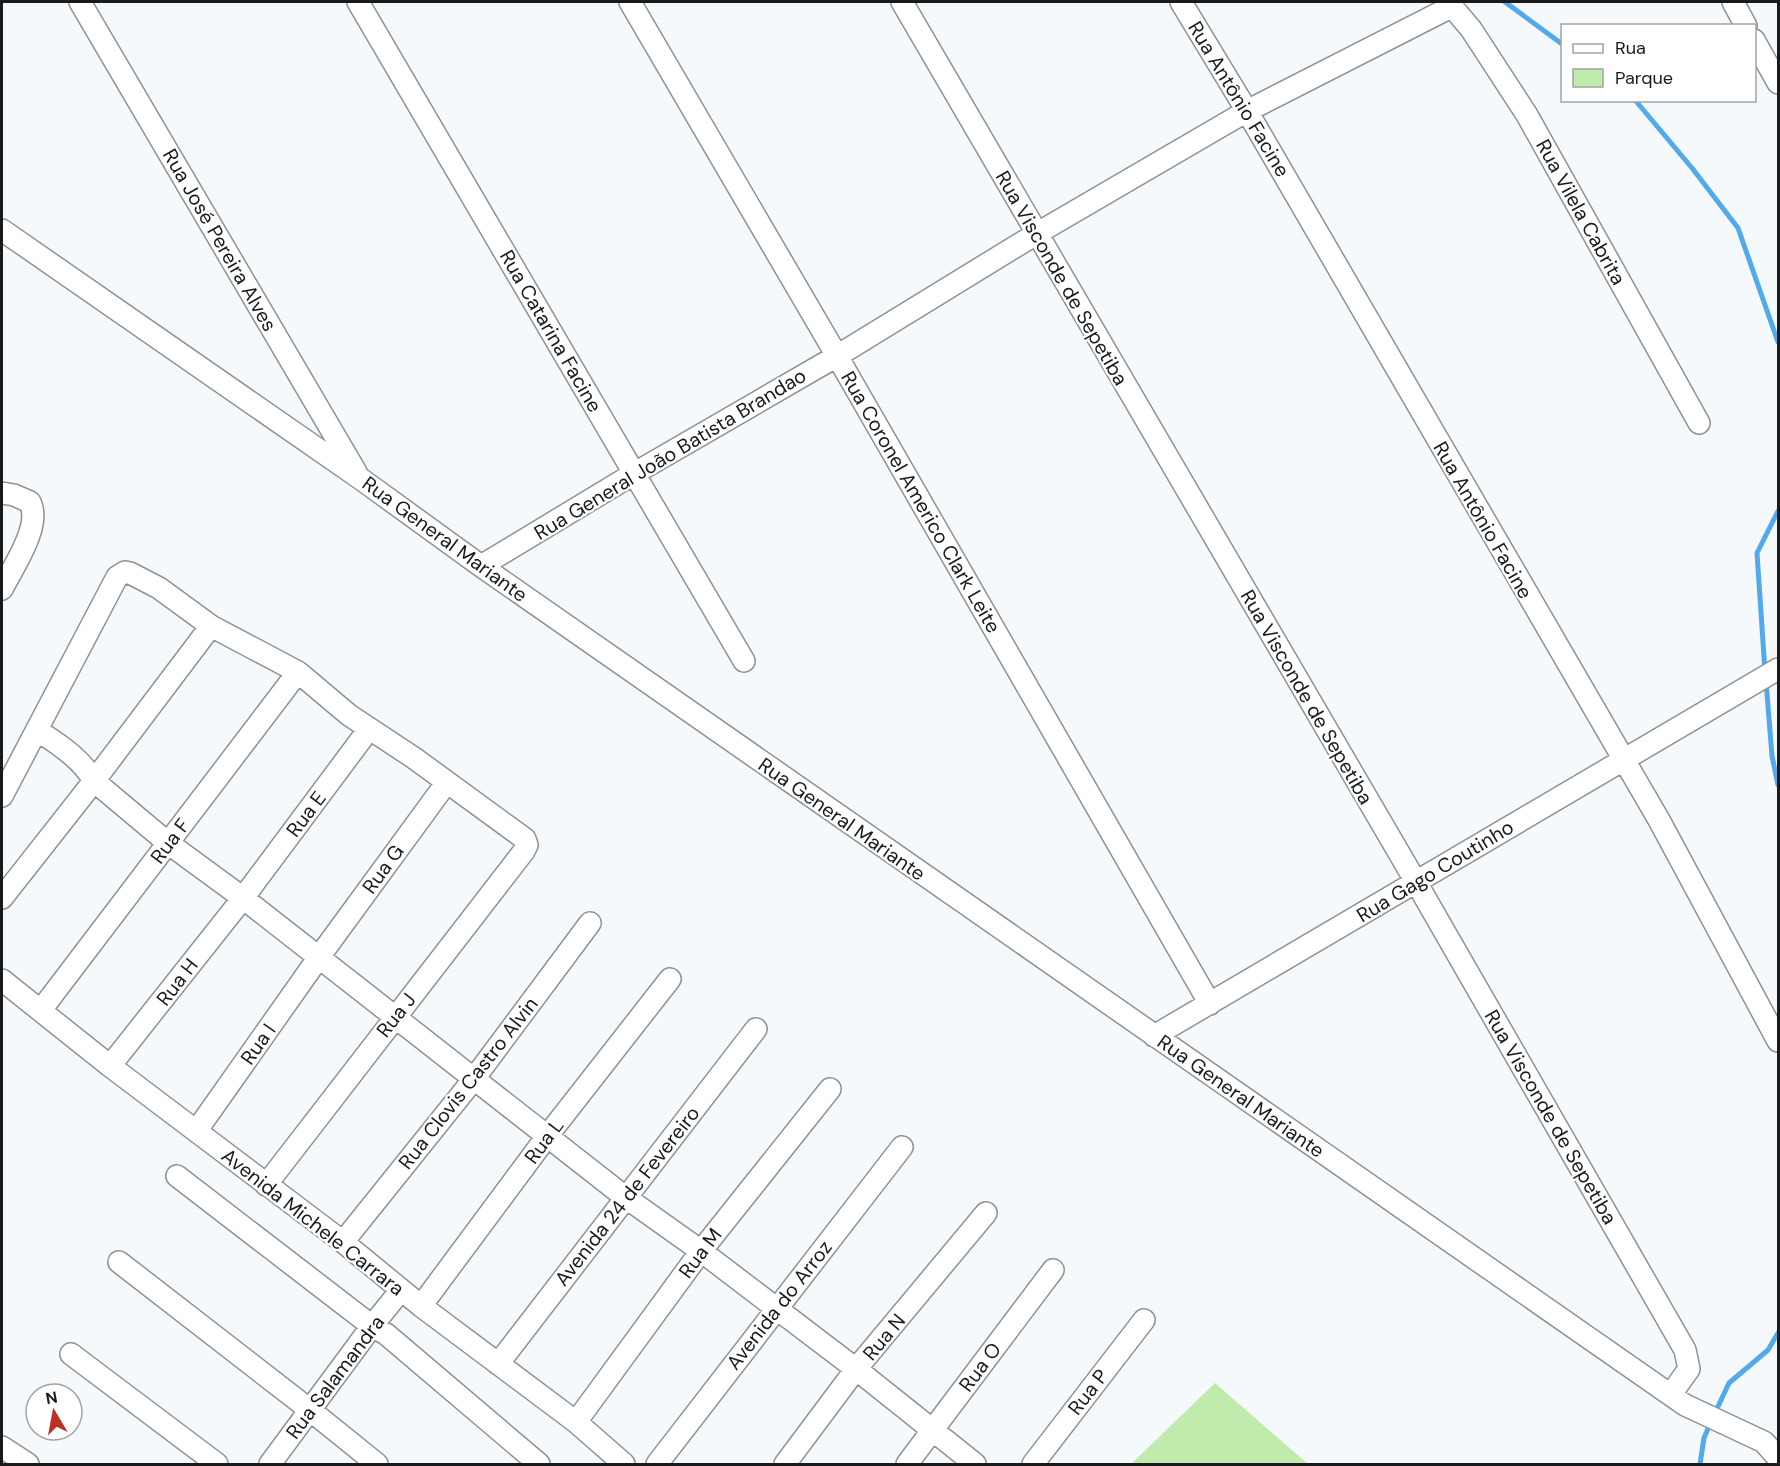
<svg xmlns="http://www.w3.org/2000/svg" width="1780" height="1466" font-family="'DM Sans',sans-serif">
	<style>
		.green { fill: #c0ebad }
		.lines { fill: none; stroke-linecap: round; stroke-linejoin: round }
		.stream { stroke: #52aaed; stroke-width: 5 }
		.minor-casing { stroke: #8e9295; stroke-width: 24 }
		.minor { stroke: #fff; stroke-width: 21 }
		.labels { text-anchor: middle; stroke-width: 4.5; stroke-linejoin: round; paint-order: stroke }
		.street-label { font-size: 20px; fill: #181a1b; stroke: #fff }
	</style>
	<rect width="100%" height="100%" fill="#f5f9fc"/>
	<path class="green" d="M1215,1383l93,81h-177z"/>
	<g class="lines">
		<path class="stream" d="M1505,2l57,42
			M1635,100l57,68 46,60 40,114
			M1765,672l-8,-119 21,-42
			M1766,681l6,75 6,29
			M1714,1415l15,-32 39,-33 10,-17
			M1700,1464l4,-26 6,-14"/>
		<defs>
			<path id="minor" d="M80,2l276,470
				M358,2l386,659
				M630,2l207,354 373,648
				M902,2l514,880 269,468 4,19 -18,25
				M1181,2l66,109 412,709 119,221
				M1448,2l23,27 56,86 172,308
				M1733,2l13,24
				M1754,40l24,43
				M2,230l359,249 120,87 1204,839 79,37 14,16
				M2,493l12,2 16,7c12,24 -17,65 -28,87
				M481,566l154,-93 202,-117 199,-122 211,-123 206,-105
				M37,730c21,14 44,28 57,51l74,62 75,55 382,299 76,54 155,118 119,95
				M2,796l115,-219 8,-5 5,1 29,15 52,38 87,46 51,43 65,43 111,81 2,6 -3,6 -258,334
				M2,898l92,-117 117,-155
				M2,980l108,86 233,176 78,64 155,116 48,42
				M41,1010l257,-338
				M1154,1036l624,-367
				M110,1066l133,-168 126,-169
				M197,1130l122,-173 128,-175
				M177,1176l195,150 14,8 153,130
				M343,1242l130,-162 117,-157
				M119,1262l191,148 67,54
				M421,1306l127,-171 122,-156
				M71,1354l146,110
				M498,1364l258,-335
				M576,1422l125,-171 129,-162
				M2,1447l26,17
				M270,1464l102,-138 29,-36
				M657,1464l245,-317
				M785,1464l71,-95 130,-156
				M907,1464l146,-194
				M1033,1464l111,-144"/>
		</defs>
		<use href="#minor" class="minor-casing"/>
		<use href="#minor" class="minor"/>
	</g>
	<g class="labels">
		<g class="street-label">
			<text transform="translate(1239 99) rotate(59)" y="7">Rua Antônio Facine</text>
			<text transform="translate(1581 212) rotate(61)" y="7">Rua Vilela Cabrita</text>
			<text transform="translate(220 240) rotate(60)" y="7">Rua José Pereira Alves</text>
			<text transform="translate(1062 278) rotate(60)" y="7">Rua Visconde de Sepetiba</text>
			<text transform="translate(551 331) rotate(60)" y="7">Rua Catarina Facine</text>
			<text transform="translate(670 454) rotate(-31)" y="7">Rua General João Batista Brandao</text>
			<text transform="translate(921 502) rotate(60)" y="7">Rua Coronel Americo Clark Leite</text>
			<text transform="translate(1483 520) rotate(60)" y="7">Rua Antônio Facine</text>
			<text transform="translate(445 539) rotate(36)" y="7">Rua General Mariante</text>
			<text transform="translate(1307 697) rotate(60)" y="7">Rua Visconde de Sepetiba</text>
			<text transform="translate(306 814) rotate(-53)" y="7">Rua E</text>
			<text transform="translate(842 819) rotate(35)" y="7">Rua General Mariante</text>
			<text transform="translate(170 841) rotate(-53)" y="7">Rua F</text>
			<text transform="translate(383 869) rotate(-54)" y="7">Rua G</text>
			<text transform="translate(1435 871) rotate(-31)" y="7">Rua Gago Coutinho</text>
			<text transform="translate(177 982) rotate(-52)" y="7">Rua H</text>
			<text transform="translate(396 1015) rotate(-52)" y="7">Rua J</text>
			<text transform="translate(258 1044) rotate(-55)" y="7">Rua I</text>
			<text transform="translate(468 1083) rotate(-52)" y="7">Rua Clovis Castro Alvin</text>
			<text transform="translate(1241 1096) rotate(35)" y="7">Rua General Mariante</text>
			<text transform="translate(1551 1117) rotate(60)" y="7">Rua Visconde de Sepetiba</text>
			<text transform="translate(544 1141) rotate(-53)" y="7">Rua L</text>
			<text transform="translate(627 1196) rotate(-52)" y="7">Avenida 24 de Fevereiro</text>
			<text transform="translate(313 1222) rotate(38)" y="7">Avenida Michele Carrara</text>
			<text transform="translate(700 1253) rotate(-53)" y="7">Rua M</text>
			<text transform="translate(779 1305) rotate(-52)" y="7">Avenida do Arroz</text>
			<text transform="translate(884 1337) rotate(-50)" y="7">Rua N</text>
			<text transform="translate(980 1367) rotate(-53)" y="7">Rua O</text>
			<text transform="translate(335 1377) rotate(-53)" y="7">Rua Salamandra</text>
			<text transform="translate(1088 1392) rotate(-52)" y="7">Rua P</text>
		</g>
	</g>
	<rect width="1780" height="1466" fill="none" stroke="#181a1b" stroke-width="6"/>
	<rect x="1561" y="24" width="195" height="78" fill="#ffffff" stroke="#a3a3a4" stroke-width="1.5"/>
	<rect x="1573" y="44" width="30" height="9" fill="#ffffff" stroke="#a3a3a4" stroke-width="1.5"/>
	<text x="1615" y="54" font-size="18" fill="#181a1b">Rua</text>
	<rect x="1573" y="69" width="30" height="18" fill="#c0ebad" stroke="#a3a3a4" stroke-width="1.5"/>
	<text x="1615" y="84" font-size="18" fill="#181a1b">Parque</text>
	<g transform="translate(54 1412) rotate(350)"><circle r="28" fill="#ffffff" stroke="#a3a3a4" stroke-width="1.5"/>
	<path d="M0-4.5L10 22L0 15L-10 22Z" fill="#bd3027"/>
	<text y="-9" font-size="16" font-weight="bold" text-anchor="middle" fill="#181a1b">N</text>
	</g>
</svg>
